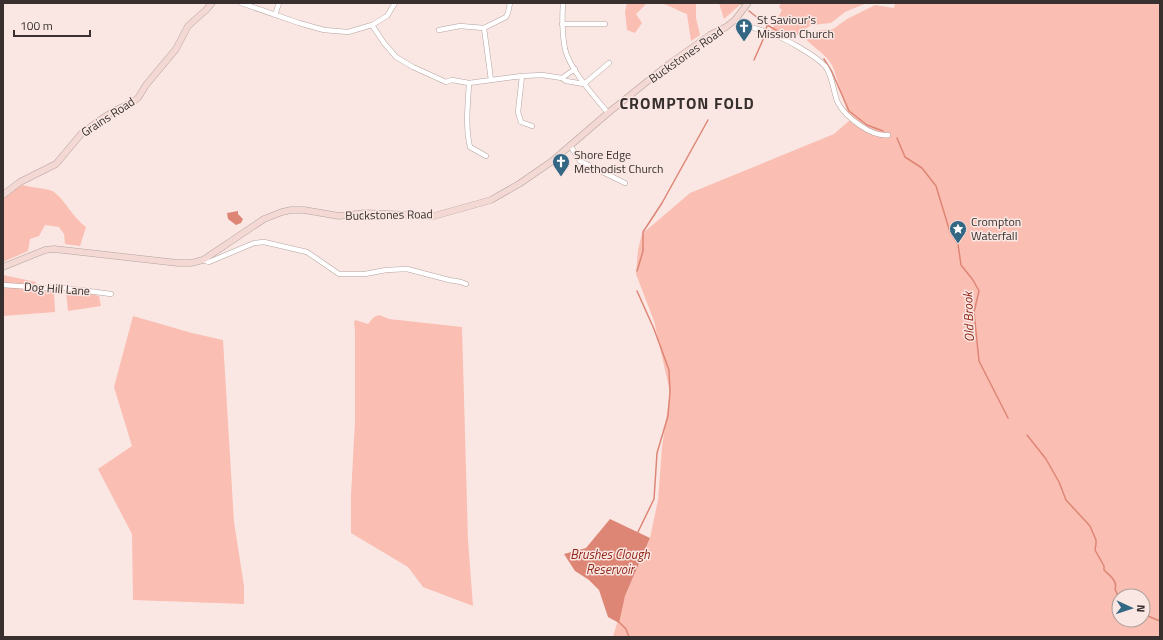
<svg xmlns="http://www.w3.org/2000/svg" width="1163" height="640" font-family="'Titillium Web',sans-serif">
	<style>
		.green { fill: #fabeb2; fill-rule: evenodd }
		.water { fill: #de8676 }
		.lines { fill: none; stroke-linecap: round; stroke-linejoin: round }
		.stream { stroke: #de8676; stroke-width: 1.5 }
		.street-casing { stroke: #b4a39f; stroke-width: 5.5 }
		.secondary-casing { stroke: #b4a39f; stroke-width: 7 }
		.street { stroke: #fff; stroke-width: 4.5 }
		.secondary { stroke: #f3d8d3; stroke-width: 6 }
		.labels { text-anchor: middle; stroke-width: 3; stroke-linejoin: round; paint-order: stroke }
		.poi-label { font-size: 12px; fill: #37302e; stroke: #fae7e3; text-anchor: start }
		.street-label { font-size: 12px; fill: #37302e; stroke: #fae7e3 }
		.water-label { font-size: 13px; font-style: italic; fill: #90291a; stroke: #fae7e3 }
		.district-label { font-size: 16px; font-weight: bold; letter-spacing: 1px; fill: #37302e; stroke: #fae7e3 }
	</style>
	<rect width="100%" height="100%" fill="#fae7e3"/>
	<path class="green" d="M627,3h20l-11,11 6,9 -7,10 -8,-3 -2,-18z
		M659,3h37v15l4,17 -9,6 -4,-27c-9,-3 -19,-10 -28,-11z
		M719,3h23l-18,16z
		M781,3h86l-22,9 -14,11 -20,2 -21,15 -19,-9 11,-21 -3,-3z
		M895,3h265v634h-547l12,-41 25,-58 8,-38 4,-53 8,-55 -16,-71 -18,-47 2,-24 4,-16 48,-41 144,-59 16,-14 -17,-53c-6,-13 -20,-19 -29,-30l9,-6 20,-2 14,-10 28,-14 19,3zM1119,596h24v24h-24z
		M23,185c8,3 26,3 31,7 12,9 18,25 32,35l-6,19 -15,-2 -1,-10 -5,-7 -14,-2 -6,11 -9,3 -2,12 -25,11v-64l13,-10z
		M3,275l33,7 -1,4 -32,-3z
		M3,286l41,5h10l1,21 -52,4z
		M66,291h12l21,5 2,10 -33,5z
		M379,315l10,4 73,8 6,213 5,66 -50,-19 -15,-20 -57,-34v-38l4,-74v-90l-1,-8 1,-3 13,4 6,-7z
		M133,316l59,17 31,7 11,182 10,64v18l-111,-4 -1,-66 -34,-65 34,-23 -18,-59z"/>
	<path class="water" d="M238,211v3l5,5 -2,4 -5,2 -8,-6 -1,-6z
		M610,519l40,19 -25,58 -6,27 -11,-6 -9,-27 -10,-10 -14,-9 -11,-17 22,-6z"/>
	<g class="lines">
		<path class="stream" d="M741,4l1,-1
			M749,11l18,14 23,13
			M824,59l8,13 17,39 18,14 16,6
			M754,60l11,-25 2,-10
			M897,138l8,19 17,11 14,18 14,46 8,12 3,21 12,15 6,11 -5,21 5,49 29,57
			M637,271l6,-20v-19l19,-29 46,-83
			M637,291l17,38 15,41 1,22 -2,24 -11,37 -3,46 -17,35
			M1027,435l19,24 13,23 7,18 24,26 6,14v4l-1,6 9,16v4c5,5 14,11 11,19l4,9
			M1143,614l17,7
			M619,622l7,7 3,8"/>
		<defs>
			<path id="street" d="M241,3l58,20 25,7 24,2 24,-7 15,-9 8,-13
				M563,3c-1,15 -1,31 2,46 5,21 30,48 43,64
				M275,15l4,-12
				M735,20c11,7 23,9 35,13 14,5 45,22 55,33 8,10 8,26 13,37 8,15 34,34 50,32
				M562,24h43
				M372,25l12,18 12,14 17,10 33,15 6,-2 17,3 53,-7 20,-1 20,3 4,3 18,3 25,-21
				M484,28l7,52
				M439,30l21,-4 24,2 22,-11 2,-4 2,-10
				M522,76l-4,36 3,10 11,4
				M562,78l13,-9
				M469,83c-1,21 -4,43 1,64l16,9
				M570,145l10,16 45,22
				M203,260l6,2 45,-19 10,-1 43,10 32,22h26l21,-4 21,-1 42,11 12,2 5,2
				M3,285l43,3h19l46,6"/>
			<path id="secondary" d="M3,195l17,-13 36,-18 26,-31 18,-13 14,-9 17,-8 7,-5 8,-13 30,-36 12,-23 18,-16 6,-7
				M3,267l42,-17 9,-1 124,14h13l12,-3 61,-41 18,-7 9,-2h13l35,6 26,-3 69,3 57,-16 28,-16 32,-22 57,-49 61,-49 41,-29 16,-8 9,-7 13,-17"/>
		</defs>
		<use href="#street" class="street-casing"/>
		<use href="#secondary" class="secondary-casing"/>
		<use href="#street" class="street"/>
		<use href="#secondary" class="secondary"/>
	</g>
	<defs>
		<symbol id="church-pin" viewBox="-11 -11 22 30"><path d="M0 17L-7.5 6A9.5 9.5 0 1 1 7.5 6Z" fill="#336784" stroke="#fae7e3"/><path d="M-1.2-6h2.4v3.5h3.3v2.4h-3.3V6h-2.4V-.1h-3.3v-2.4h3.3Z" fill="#fff"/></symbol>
		<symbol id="sight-pin" viewBox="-11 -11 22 30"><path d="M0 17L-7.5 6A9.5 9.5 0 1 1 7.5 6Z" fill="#336784" stroke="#fae7e3"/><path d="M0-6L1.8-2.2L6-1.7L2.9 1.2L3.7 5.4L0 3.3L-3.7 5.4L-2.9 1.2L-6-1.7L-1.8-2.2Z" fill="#fff"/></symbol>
	</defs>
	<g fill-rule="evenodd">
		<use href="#church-pin" x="734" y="17" width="20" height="27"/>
		<use href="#church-pin" x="551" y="152" width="20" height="27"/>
		<use href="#sight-pin" x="948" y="219" width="20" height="27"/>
	</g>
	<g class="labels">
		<g class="poi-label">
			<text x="757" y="24">St Saviour's<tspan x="757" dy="14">Mission Church</tspan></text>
			<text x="574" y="159">Shore Edge<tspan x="574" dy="14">Methodist Church</tspan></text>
			<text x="971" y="226">Crompton<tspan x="971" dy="14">Waterfall</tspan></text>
		</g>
		<g class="street-label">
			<text transform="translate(686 55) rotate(-35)" y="4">Buckstones Road</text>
			<text transform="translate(108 117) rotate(-33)" y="4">Grains Road</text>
			<text transform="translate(389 215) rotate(-1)" y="4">Buckstones Road</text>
			<text transform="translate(57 289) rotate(4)" y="4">Dog Hill Lane</text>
		</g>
		<g class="water-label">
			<text transform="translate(968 317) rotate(-92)" y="5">Old Brook</text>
			<text x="610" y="559">Brushes Clough<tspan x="610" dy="15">Reservoir</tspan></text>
		</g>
		<g class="district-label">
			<text x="687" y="109">CROMPTON FOLD</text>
		</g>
	</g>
	<rect width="1163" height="640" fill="none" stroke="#37302e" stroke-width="8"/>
	<g transform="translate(1131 608) rotate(93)"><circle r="19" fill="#fae7e3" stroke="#ac9e9b"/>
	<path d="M0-3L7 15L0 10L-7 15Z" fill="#336784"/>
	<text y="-6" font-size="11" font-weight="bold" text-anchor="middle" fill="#37302e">N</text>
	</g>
	<path d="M14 30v6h76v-6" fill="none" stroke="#37302e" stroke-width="2"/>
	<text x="20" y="30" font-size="12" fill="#37302e" stroke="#fae7e3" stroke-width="3" paint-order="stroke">100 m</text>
</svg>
